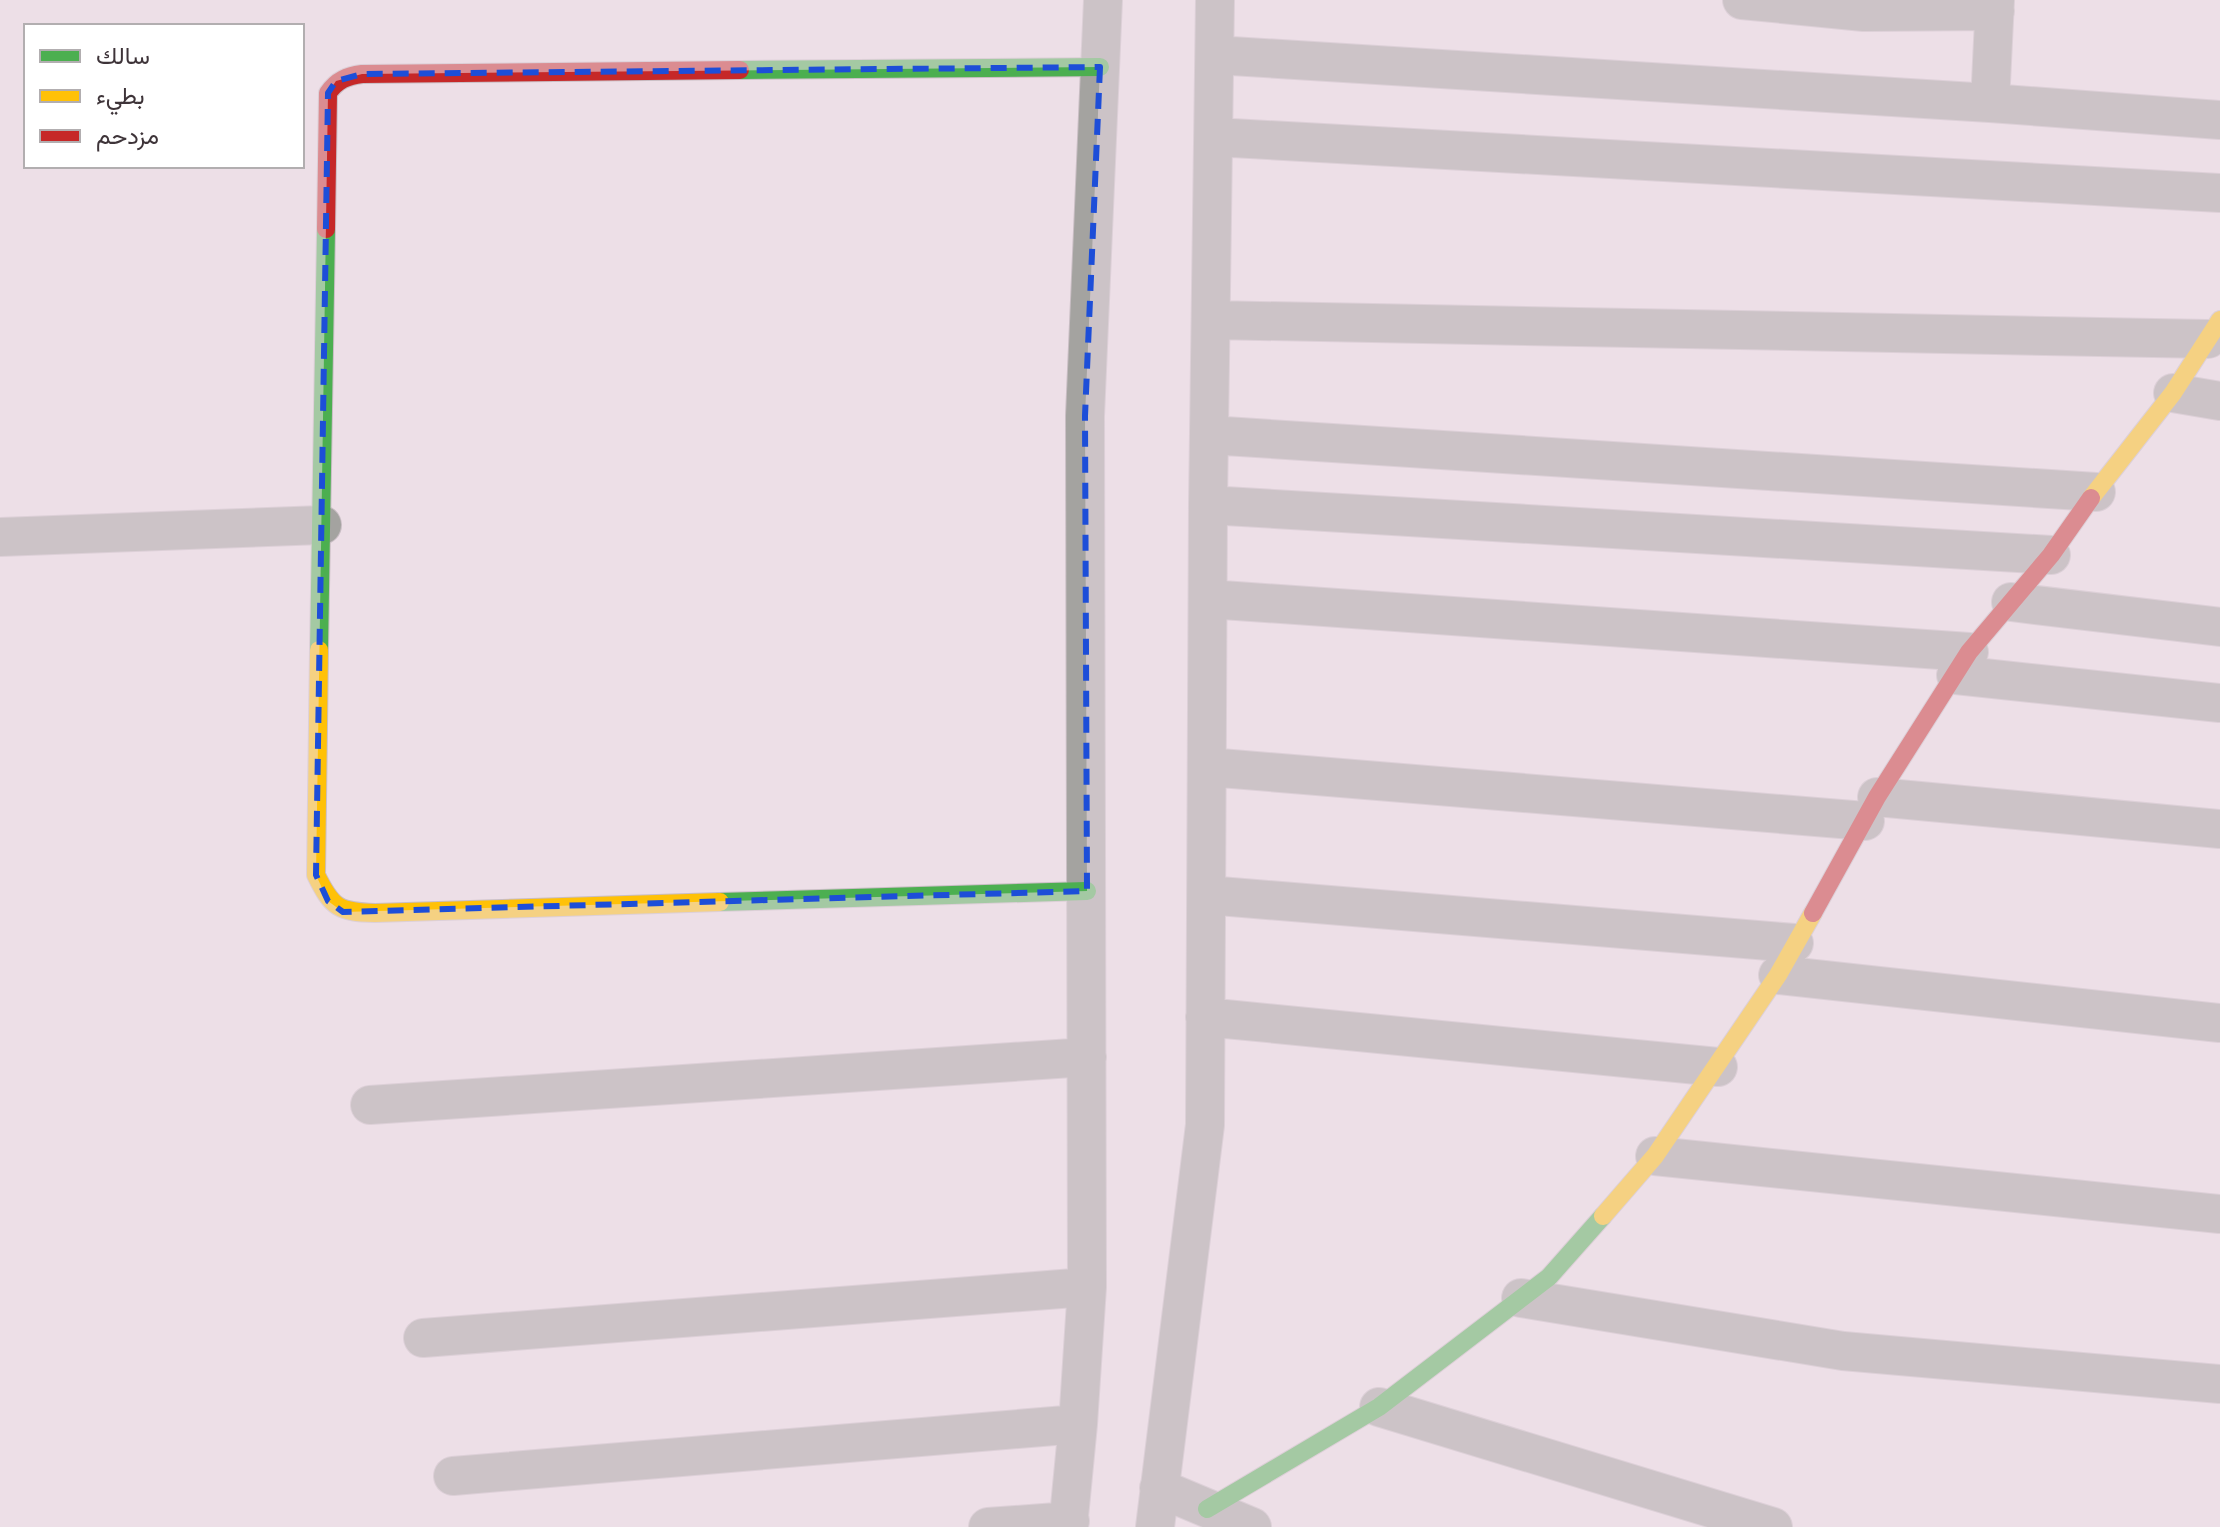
<svg xmlns="http://www.w3.org/2000/svg" width="2220" height="1527" font-family="'PT Serif',Vazirmatn,serif">
	<style>
		.lines { fill: none; stroke-linecap: round; stroke-linejoin: round }
		.street-casing { stroke: #c9bec4; stroke-width: 40 }
		.fast-casing { stroke: #c9bec4; stroke-width: 20 }
		.slow-casing { stroke: #c9bec4; stroke-width: 20 }
		.jam-casing { stroke: #c9bec4; stroke-width: 20 }
		.street { stroke: #a4a3a0; stroke-width: 38 }
		.fast { stroke: #4caf50; stroke-width: 18 }
		.slow { stroke: #ffc107; stroke-width: 18 }
		.jam { stroke: #c62828; stroke-width: 18 }
		.marked { fill: none; stroke: #1d4ed8; stroke-width: 6; stroke-dasharray: 16 10; stroke-linejoin: round }
	</style>
	<rect width="100%" height="100%" fill="#eddfe7"/>
	<g class="lines">
		<defs>
			<path id="street" d="M1742,0l122,12 131,-1
				M1215,55l775,48 230,17
				M1990,103l5,-103
				M1214,137l1006,56
				M1212,320l996,19
				M2173,393l47,8
				M1209,435l887,57
				M1208,505l843,50
				M0,537l322,-12
				M1208,599l761,53
				M2011,602l209,25
				M1956,675l264,28
				M1208,767l657,54
				M1877,797l343,32
				M1207,895l587,48
				M1778,975l442,48
				M1205,1017l513,50
				M370,1105l717,-48
				M1655,1156l565,58
				M1521,1298l322,53 377,33
				M423,1338l664,-51
				M1379,1407l394,120
				M453,1476l625,-52
				M1159,1488l93,39
				M988,1527l82,-6
				M1068,1527l10,-103 9,-137 -2,-871 18,-416
				M1155,1527l50,-402 3,-620 7,-505"/>
			<path id="fast" d="M740,70l360,-3
				M319,650l7,-421
				M720,902l367,-11
				M1207,1509l172,-102 170,-130 54,-61"/>
			<path id="slow" d="M2091,498l82,-105 47,-73
				M319,650l-3,225c16,33 23,37 59,38l345,-11
				M1603,1216l52,-60 123,-181 35,-62"/>
			<path id="jam" d="M326,229l2,-136c9,-13 19,-17 34,-19l378,-4
				M1813,913l64,-116 92,-145 82,-97 40,-57"/>
		</defs>
		<use href="#street" class="street-casing"/>
		<use href="#fast" class="fast-casing"/>
		<use href="#slow" class="slow-casing"/>
		<use href="#jam" class="jam-casing"/>
		<use href="#street" class="street"/>
		<use href="#fast" class="fast"/>
		<use href="#slow" class="slow"/>
		<use href="#jam" class="jam"/>
	</g>
	<path d="M0 0H2220V1527H0ZM1100,67l-15,349 2,475 -744,21 -15,-11 -12,-26 12,-782 8,-12 26,-7z" fill="#eddfe7" fill-opacity=".55" fill-rule="evenodd"/>
	<path class="marked" d="M1100,67l-15,349 2,475 -744,21 -15,-11 -12,-26 12,-782 8,-12 26,-7z"/>
	<rect x="24" y="24" width="280" height="144" fill="#ffffff" stroke="#b2aeb0" stroke-width="2"/>
	<rect x="40" y="50" width="40" height="12" fill="#4caf50" stroke="#b2aeb0" stroke-width="2"/>
	<text x="96" y="64" font-size="24" fill="#3e3439">سالك</text>
	<rect x="40" y="90" width="40" height="12" fill="#ffc107" stroke="#b2aeb0" stroke-width="2"/>
	<text x="96" y="104" font-size="24" fill="#3e3439">بطيء</text>
	<rect x="40" y="130" width="40" height="12" fill="#c62828" stroke="#b2aeb0" stroke-width="2"/>
	<text x="96" y="144" font-size="24" fill="#3e3439">مزدحم</text>
</svg>
